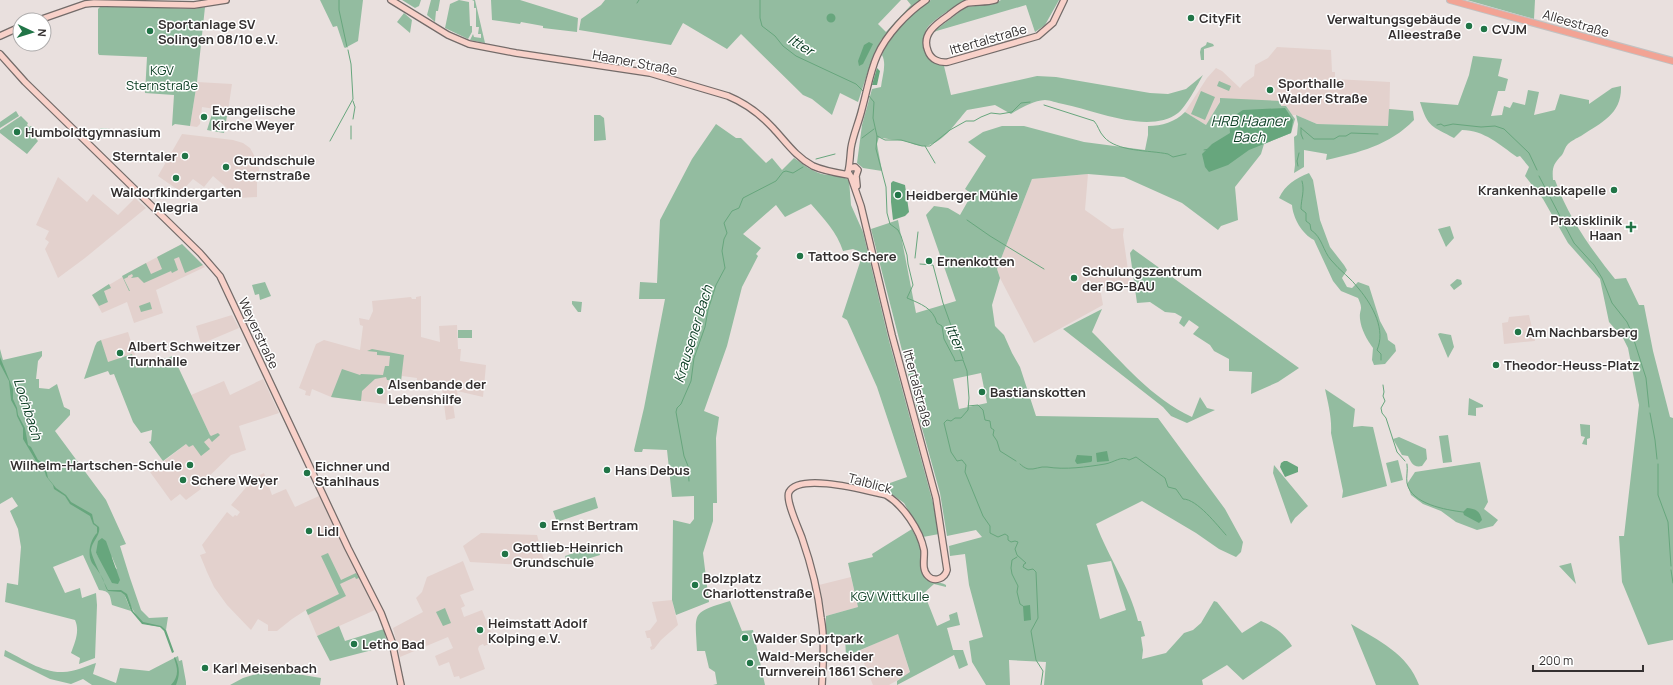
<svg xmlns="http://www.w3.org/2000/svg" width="1673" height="685" font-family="Manrope,sans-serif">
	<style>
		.built { fill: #e3d1cd }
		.green { fill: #93bca0; fill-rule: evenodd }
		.water { fill: #67a67d }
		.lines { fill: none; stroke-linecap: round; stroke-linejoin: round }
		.stream { stroke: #67a67d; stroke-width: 1 }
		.secondary-casing { stroke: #736b69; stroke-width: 8 }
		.primary-casing { stroke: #c2c1c1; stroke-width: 8 }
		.secondary { stroke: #f8d1c9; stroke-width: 5.5 }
		.primary { stroke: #f2a394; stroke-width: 6 }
		.poi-dot { fill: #217547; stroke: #fff; stroke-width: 1.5 }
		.labels { text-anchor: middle; stroke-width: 3; stroke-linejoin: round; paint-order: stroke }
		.poi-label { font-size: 13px; font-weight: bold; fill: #343030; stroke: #fff; text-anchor: start }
		.street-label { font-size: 13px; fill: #343030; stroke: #fff }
		.park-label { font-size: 13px; fill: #0f4126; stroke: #fff }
		.water-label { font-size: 14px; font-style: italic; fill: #063a1f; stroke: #fff }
	</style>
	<rect width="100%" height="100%" fill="#e9e0de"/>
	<path class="built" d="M1277,47l54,3 1,22h3v7l55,3 -1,44 -72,-2 -21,-9h-4l-6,-9 -66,-4 -14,23 -21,-13 22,-34 9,-10 6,3 18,17 3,-4 11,-8 1,-11 13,-7z
		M197,82l35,2 -4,27 -26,-4 -2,17 -3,3 -7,-1z
		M182,134l51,6 10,3 7,5 5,9 4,12v8l-2,4v16l-18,1 -1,-8 -11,-2 -14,-12 -9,11 -11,-8 -12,13 -23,-16z
		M1088,174l-3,36 27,19 12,-1 -1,7 7,49 -30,4 3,17 -69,38 -34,-65 -3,-9 35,-90z
		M58,177l29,25 6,-8 25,21 17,-17 11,10 -61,50 -27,20 -13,-29 4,-7 -4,-3 4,-8 -13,-6z
		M182,244l23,23 -49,23 7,23 -29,10 -7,-21 -25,11 -10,-18 54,-32z
		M421,296v41l19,5 -1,-16 18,-1 1,24h3l-1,12 26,4 -3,32 -26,-6 2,11 -6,2 2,14 -9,2 -4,-32h-26l1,-10 -15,-2 -1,5 -12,-1 -3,24 -55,-7 -19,-8 -2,7 -5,-1 1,-4 -7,-3 17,-44 8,-4 36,10 3,-24 -3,-1 -1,-7 10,2 4,-9 -1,-10 39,-4 1,2h4v-2z
		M232,315l7,13 -38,16 -5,-18z
		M1529,315l6,26 -31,3 -2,-21 6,-1 1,-5z
		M128,332l11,35 -29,8 -3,-13 -6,-22z
		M263,379l16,34 -40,13 7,24 -15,5 -32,31 2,3 -15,11 -6,-6 -9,7 -21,-29 36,-28 24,-9 -19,-40 33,-14 6,14z
		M264,473l8,22 14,-6 9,18 24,-11 56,114 -58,26 -11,-26 -14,9 -15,12h-9v-6l-10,-6 -7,11 -1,-1 -23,-24 -13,-18 -7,-15 -7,-17 6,-2 -4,-8 25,-33 6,5 2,-2 2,1 3,-4 -9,-7 23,-27z
		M481,533l56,2 8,29 -2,2 -73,-4 -7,-16z
		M463,561l11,29 -14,5 5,11 -4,2 3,9 18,-7 13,32 -11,4 -1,-2 -4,2 -1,3 7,20 -25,10 -1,-3 -5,1 -5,-15 -10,4 -4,-10 18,-8 -5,-11 -48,20 -7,-29 30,-16 -7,-14 6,-6 5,-15z
		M851,577l7,30 -32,9 -7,-31z
		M672,600l6,25 -17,15 -7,9 -3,1 -1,-3 2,-1 -2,-8h-3l-2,-7 5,-1 7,-9 -5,-19z
		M898,633l12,40 -21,12h-16l-14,-34z"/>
	<path class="green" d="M320,0h43l-5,41 -13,7 -1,-1 -7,-21 -4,1z
		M402,0h19l-2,6 -4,2z
		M431,0h9l-2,11h-2l-1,11 -8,-7z
		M459,0l10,2 1,24h2v6l-4,7 -23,-11 5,-24z
		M472,0h3l10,43 -15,-3 3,-6 1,3 7,1v-4h-3l1,-7h-3v-19h-2v-7z
		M491,0h29l58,18 -1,14 -34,-4v-2l-22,-4 -1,2 -28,-4z
		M605,0h296l-23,24 8,8 25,-27 -4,-5h13l-39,40 -9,19 -14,43 -18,-9 -8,22 -20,-16 -9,-4 -62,-61 -14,15 -44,-26 -12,22 -92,-15 2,-11 20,-14z
		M931,0h37c-10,3 -35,20 -41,28 -2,3 -3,9 -4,12 -1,15 7,23 21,26l7,29 86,-19 19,1 94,16 18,1 18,-5 17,-14c-5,9 -17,32 -25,38 -29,22 -84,-3 -115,-9 -6,-1 -13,-4 -18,-4 -13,1 -24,8 -34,14l-16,-9 -28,5c-12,13 -25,36 -45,36 -6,0 -12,-4 -18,-5 -9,-2 -16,-1 -25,-4l-2,7 5,27 -19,-3 -6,-5 5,-38 10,-36 9,-2c1,-10 6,-23 1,-32 8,-19 32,-45 49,-55z
		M1001,0h58l-14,25 -10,7 -9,-27 -93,27 33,-25 28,-3z
		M1467,0h68l-1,19z
		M102,5l90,4 13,-2 -8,75 -7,44 -15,-2 -3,2 2,-31 -29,-2 2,-36 -48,-2 -1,-2v-44z
		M404,13l8,7 -2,13 -13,-11z
		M1207,42l6,2 1,2 -10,3v11h-3l-1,-8 1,-4 5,-3z
		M1473,56l29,3 -4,17 10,3 -3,12h-7l-7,25 11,-1 2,-9 6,2 3,-6 12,3 3,-15 11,2 -5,23 21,-5 5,-16 29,6v4l23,-16 9,-2c1,28 -19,36 -40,50 -4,2 -10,5 -13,8 -3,3 -4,8 -6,11 -9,9 -10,13 -9,25h2c13,37 36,69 60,99l11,-1 13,27h5l9,46 17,66 3,1v222l-25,5 -26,-63 -3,-46h5l15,-131 -11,-57 -5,-10 -14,-16 -9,-43 -32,-36 -25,-44 -18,-23 4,-9 -9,-11 -3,1c-17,-12 -33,-27 -55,-27l-8,8c-22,-12 -26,-10 -34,-36l38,3 11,-30z
		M1219,81l12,5 -2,5 -12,-5z
		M1201,91l14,6 -10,23 -14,-6z
		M1220,98l61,3v5h5l9,13 -4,14 -27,11 -3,10 -26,33 3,33 -17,6 -3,4 -36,-27 -58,-26 -36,-3 -56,5 -35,90 3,9 -8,27 3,21 9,9 8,18 8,14 16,49 122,2 67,91 18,33 -2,10 -5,5 -17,-8 -23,-16 -54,-32 -46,23c13,35 33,61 42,97h3l4,15 -4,1 2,13 -1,9 24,-6 18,-20 9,-3 8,-7 13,-22 3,1 25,31 19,-12c13,5 24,13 31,25l-49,34 -16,-15 -25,15 1,5h-159l2,-23 -37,-2 1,25h-24l-14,-23 -3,-21 14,-4 -14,-52 -4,-31 -15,2 -1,-10 33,-9 -6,-7 -29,6 -7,-43 -20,-72 -49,-192 27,-9 18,93 40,-12 -30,-86 8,-9 14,2 12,7 12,-21 -7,-5 21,-33 -18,-14 15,-10 19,-6h22l60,16 61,8 3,-15v-9c14,0 27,-4 37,-14l21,13 14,-23zM981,373l6,30 -28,6 -6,-30zM1111,561l15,49 -26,9 -13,-54z
		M1389,109l24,2 1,9c-24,25 -56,33 -88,40l1,-6 -23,-4v17l-10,6 1,-8 -1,-28 3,-2 1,-11 -2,-9 21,9 71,2z
		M16,111l3,5 -19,12v-6z
		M212,114l15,2 -3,17 -17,-3z
		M594,115h6l4,3 2,22 -12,1z
		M21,116l7,7 -1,2 2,2 2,-1 5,4 -4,4 6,7 -11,13 -27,-21v-3z
		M716,124l20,14h5l25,25 6,-5 10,12 12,-12c9,6 17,13 28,16 9,2 19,1 27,6l2,25 12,27 25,105 45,166 6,31 -16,3 -19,-34 -14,-10v-10l17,-6 -30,-90 -30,-67 -5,-3 21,-64 -10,-4 -10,2c-6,-19 -19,-32 -32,-47l-26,13 -9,-12 -33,29 18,14 -5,6 2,2 -16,31 -15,59 -23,65 15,6 -3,21 1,65h-4v18l-10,32 6,49 -33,13 -4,-15 1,-80 17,4 4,-5v-23l-22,1 -5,-47 -24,-1 -1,3h-7l-1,-2 10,-42 21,-109h-26l1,-17 17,1 3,-63 32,-61z
		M101,128l9,1 -9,9h-3v-6z
		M1309,173l4,7 7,40 10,27 14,18 3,5 -5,8 5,9 5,1 6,-6 11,4 11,35 7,13 1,6 7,5 1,6 -11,13 -11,1 -2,-5 1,-12c-6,-8 -12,-19 -13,-29 -1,-11 4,-8 -2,-21l-17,-7 -8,-10 -19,-41c-12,-6 -21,-22 -22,-35l-13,-7c6,-13 17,-20 30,-25z
		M1450,226l4,12 -8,9 -8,-18z
		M182,244l21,21 -18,8 -6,-16 -5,2 4,11 -6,3 -1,-2 -27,12 -6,-6 -7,1 2,-2 -1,-2 -4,2v1l-4,2 6,12h-1l-7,-15 24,-13 5,11 11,-5 -5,-12z
		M1133,249l166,119 -21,14 -27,12 1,-22 -23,-1v-12l-15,-8 -4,-6 -17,-11 6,-7 -10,-7 -5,7 -5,-4 3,-6 -7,-4 -10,-1 -15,-10 -13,1 -7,-50z
		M1457,279l4,1 1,4 -8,6 -4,-5z
		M265,282l6,14 -11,4 -1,-6 -4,1 -3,-10z
		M109,284l2,4 -7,3 4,11 -9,4 -7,-11z
		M572,301l10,1 -1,10h-3l-6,-8z
		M150,302l2,7 -11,3 -2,-6z
		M1102,309l-10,23c31,31 59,66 100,85l8,-20 7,11 8,2 -28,13 -16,-7 -8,-9 -100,-78z
		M458,330h14v8h-14z
		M1440,333l11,2 3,12 -6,11 -10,-24z
		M101,340l7,22 24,-8 4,14 37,-12 37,79 1,1 7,-3 2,2 -8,7 -3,-4 -5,4 6,7 -9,7 -8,-11 -4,2 -3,-3 -23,17 -14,-19 2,-1 1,-11 -11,3 -8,-11 -19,-48 -4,1 -2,-4 -24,8 11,-33 2,-4z
		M0,349l3,11 39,-9v5l-4,5 -2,18h3v9l10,1 8,-5 7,23 6,3v5l-15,16 51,69 20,44 -6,2 10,32 11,32 8,8 19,-1 -2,13c-7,-6 -17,-3 -24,-8 -8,-7 -11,-18 -17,-26l6,15 -19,-6c-2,-10 -2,-14 -13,-15l-16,-35 -30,12 12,26 15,-5 2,10 14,-5 1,12 -2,53 -16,6 1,-6 -9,-5c4,-11 9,-22 4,-33l-70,-18 2,-19 11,2 3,-38 -3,-18 -8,-18 8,-5 -6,-9 -12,7zM96,553l16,4 5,12 -17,-10z
		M372,349l32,6 -3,26 -14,-1 -1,-3 -11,2 -13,12 -1,10 -30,-4 11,-28 18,6 1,-1 22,1 2,-9h4l1,-10 -13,-1v-3l-10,-1z
		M1325,389l30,20 -2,18 9,-1 11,1 14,59 -45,12 1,-7 -12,-58c1,-15 -3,-30 -6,-44z
		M1469,398l14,7v2l-7,1v8l-8,-1z
		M1580,424l10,1v13l-3,1v6l-5,-1 3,-7 -4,-1z
		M1448,435l4,27 -9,1 -4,-27z
		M1399,437l27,12 1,10 -5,7c-9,2 -11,-4 -14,-10l-6,-1 -9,-16z
		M1398,460l5,20 -12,3 -5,-20z
		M1480,462l8,40 -4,7 14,11 -5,6 -16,4 -21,-8 -15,-11 -18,-7 -12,-9 -4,-11 8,-12z
		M1274,465l34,41 -13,12 -4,6 -18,-51z
		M595,497l3,11 -41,14 -4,-11z
		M912,529c3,7 7,13 9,21 1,8 -2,21 4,28 5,6 15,3 21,7v2l-12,-3 -10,9 13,33 13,-6 -1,-5 8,-3 3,13 -13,3 6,22h10l5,15 -9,4 -5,-14 -57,30v-4l13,-9 -12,-38 -52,22 -1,-19 -19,-1v-20l32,-9 -10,-44 25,-6 -1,-3z
		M597,545l3,10 -32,10 -3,-9z
		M328,553l13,27 15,-7 3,5 -3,1 -1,-2 -15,7 6,12 -38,19 -2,-5 33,-16 -18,-38z
		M1571,563l5,21 -17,-18z
		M730,601l12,30 11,-1 12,55h-52l4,-1 -2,-12 -6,-4 -4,-17h-8c-2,-40 -6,-38 33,-50z
		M445,608l6,15 -8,3 -7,-14z
		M1351,624c27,16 57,30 68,61h-43z
		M339,626l6,15 39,-12 4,20 -5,1 -3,-2 -50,13 -13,-25z
		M5,650c18,9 38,23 58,22 11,0 23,-6 33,-9l-3,11 23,9 4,-15 29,3 29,-15 1,5 3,-1 4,22v3h-94l-9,-6 -12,5 -21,-5 -46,-23z
		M262,672l35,2 24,4 -1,7h-90l13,-7z"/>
	<path class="water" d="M826.5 18a4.5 4.5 0 1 1 9 0a4.5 4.5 0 1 1-9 0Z
		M869,42l4,2 -10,20 -4,2 -1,-5 6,-16z
		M877,68l3,3 -3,14h-5z
		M1285,108l8,12 -2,13 -42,17 -21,15 -19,7 -4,-5 -3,-13 10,-10 18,-11 -1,-14 14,-9z
		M893,181l12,4 4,27 -4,4 -12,4 -2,-18v-19z
		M0,357l13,32v10l4,9 1,7 7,13 3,17 3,2 7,13 7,4 3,14 8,10 10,7 5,7 21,12 2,9 5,4c2,8 -7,14 -8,23 0,6 14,34 17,40h13l6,4 6,17 10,11 18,4 5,4 8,22 -2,1 -8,-22 -4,-4 -18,-3 -11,-13 -6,-16 -4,-3 -13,-1c-3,-4 -3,-7 -5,-12 -3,-6 -7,-11 -11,-16 -5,-9 -2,-23 5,-30v-6l-4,-3 -3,-8 -20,-12 -5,-8 -11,-7 -1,-4 -7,-9 -3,-11 -7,-4 -13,-22v-11l-6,-12 -1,-7 -5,-9 -2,-19 -9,-17z
		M1107,451l2,10 -12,1 -1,-9z
		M1077,455l15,1v5l-1,1 -14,2 -2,-3z
		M1284,461h3l11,6v5l-13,5 -5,-10 1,-4z
		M1467,508c9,1 13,3 15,12l-3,3 -15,-8 -1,-3z
		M102,538l4,3 14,39 -2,4 -6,-1 -16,-30 2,-12z
		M1030,605l1,15 -7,1 -1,-15z
		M175,657c5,11 5,18 1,28h-5c8,-9 7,-16 3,-27z"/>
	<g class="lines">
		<path class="stream" d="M339,0v10l8,37
			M760,0v18l2,8 13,10 8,10 13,10 60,28 8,8
			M637,3l2,-3
			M868,95l6,7 -1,16 4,18 -1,13 10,38 1,26 3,11 8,6 3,6 6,19 1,9 5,21 -6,13c14,6 26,10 30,25l5,3 2,13 10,19 1,3 8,-1 4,11 2,27 -1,12 -7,8h-6l-4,3 -4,-1 -3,3 7,29 6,9 5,-1 4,5 -1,7 18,44 7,10v7l8,4 7,-3 3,2v4l3,2 4,-1 3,1 -3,7 2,6 9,8 -2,1 -1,3 5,3 5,-1 3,3 2,46 -7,13 5,29 7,11 -2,14
			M1044,105l50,16c4,4 5,11 10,16 13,15 45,13 64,17l5,3 13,-3
			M353,119l2,-12 -2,-6
			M1437,125l4,-1 3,2 9,-2 28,3 14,-1 9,3 25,24 8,17
			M1301,128l13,11h20l5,-3h7l5,-3 27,1
			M1301,128v6l2,5
			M877,136l8,4h16l21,6h8l20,-16 16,-9h8l7,-4 10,-4 9,1 12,-2 9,-9 9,-1
			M862,138l12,-9
			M351,139v-13
			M330,141l23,-42 -2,-35 -3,-14
			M925,146l10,17
			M1204,150l5,-1
			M816,159l19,-5
			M1298,166l-1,-5 2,-8
			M1539,176l35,67 20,22 8,13 10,25 15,19 4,9
			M1302,181c3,10 -1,18 -1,28l5,4v8l4,3 1,6c11,7 12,21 20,30 9,11 20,18 28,29 14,17 27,41 18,61l4,4v6
			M967,220l23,16 54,33
			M915,258l3,-26
			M920,264l13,1 10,38 20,56
			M1632,334l14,44 3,29
			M1383,385l1,7 -1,4 2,5 -4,7 1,5 4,5 11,34 8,9
			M968,406l10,-1 5,5 2,10 5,1 1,7 3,2 -1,5 4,6 3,10 16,10
			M1650,413l5,27 2,19
			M1020,464c2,2 5,4 8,5 7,1 12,-3 19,-2 18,3 40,0 58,-3 8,-1 17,-9 24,-4l7,-3 29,21 3,9 8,2 7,10c14,0 34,26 43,36
			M1407,464c1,6 -1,14 0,19 4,21 39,27 56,29
			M1658,464v31l10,27 3,44
			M689,481l-1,-15 -4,-10 -8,-44 1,-4 4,-4 10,-23 3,-23 11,-31 3,-17 8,-25 9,-17 -3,-17 2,-12 3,-6 -3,-10 8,-12 7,-3 4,-10 33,-17 7,-9 3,-1 7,2 10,-6
			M1017,557l-5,3 -1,8 1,6 6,12 -1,6 3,12 3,2
			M1671,570l2,13"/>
		<defs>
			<path id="secondary" d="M391,0l57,35 21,9 47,9 134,20 78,23c17,7 33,19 45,32 13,14 23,29 40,38 11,5 24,7 36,9
				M995,0c-9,3 -19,1 -28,3 -7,3 -13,8 -18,12 -13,9 -28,19 -21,36 3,9 12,12 20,11l90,-26 15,-13 11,-23
				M39,20l46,-16 9,-1 100,2 32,-5
				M0,36l20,-9
				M0,54l25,28 175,171 20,23 128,272 33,65 11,29 9,43
				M850,168l5,-1 3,3 -2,6 1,10
				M822,685c1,-22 3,-45 -1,-67 -3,-27 -10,-54 -19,-80 -3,-9 -17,-38 -13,-46 11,-20 78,-1 97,3 17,10 34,35 38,55 1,8 -3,19 4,26 7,7 17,2 19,-6l-11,-72 -44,-163 -31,-129 -10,-29 -3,-5c2,-8 2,-16 3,-24 2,-13 8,-26 11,-39 5,-18 8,-37 15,-53 9,-21 30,-43 49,-56"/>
			<path id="primary" d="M1450,0l223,61"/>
		</defs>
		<use href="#secondary" class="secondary-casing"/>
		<use href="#primary" class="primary-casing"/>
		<use href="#secondary" class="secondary"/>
		<use href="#primary" class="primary"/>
	</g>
	<g class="poi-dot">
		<circle cx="1191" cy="18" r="4"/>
		<circle cx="1469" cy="26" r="4"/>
		<circle cx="1484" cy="29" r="4"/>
		<circle cx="150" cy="31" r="4"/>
		<circle cx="1270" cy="90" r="4"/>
		<circle cx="204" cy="117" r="4"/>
		<circle cx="17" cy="132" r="4"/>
		<circle cx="185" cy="156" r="4"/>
		<circle cx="226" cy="167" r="4"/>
		<circle cx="176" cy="178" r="4"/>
		<circle cx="1614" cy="190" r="4"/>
		<circle cx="898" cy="195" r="4"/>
		<path d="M1629 221h4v4h4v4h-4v4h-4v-4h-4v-4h4z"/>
		<circle cx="800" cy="256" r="4"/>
		<circle cx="929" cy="261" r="4"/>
		<circle cx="1074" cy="278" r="4"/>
		<circle cx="1518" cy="332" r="4"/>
		<circle cx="120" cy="353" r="4"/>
		<circle cx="1496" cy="365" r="4"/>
		<circle cx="380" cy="391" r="4"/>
		<circle cx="982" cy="392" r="4"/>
		<circle cx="190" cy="465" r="4"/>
		<circle cx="607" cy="470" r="4"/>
		<circle cx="307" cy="473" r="4"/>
		<circle cx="183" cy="480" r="4"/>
		<circle cx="543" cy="525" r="4"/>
		<circle cx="309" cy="531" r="4"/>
		<circle cx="505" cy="554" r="4"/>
		<circle cx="695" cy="585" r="4"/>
		<circle cx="480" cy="630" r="4"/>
		<circle cx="745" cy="638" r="4"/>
		<circle cx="354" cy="644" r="4"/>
		<circle cx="750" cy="663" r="4"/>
		<circle cx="205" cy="668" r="4"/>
	</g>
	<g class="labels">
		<g class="poi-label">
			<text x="1199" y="23">CityFit</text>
			<text x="1461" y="24" text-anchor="end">Verwaltungsgebäude<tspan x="1461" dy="15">Alleestraße</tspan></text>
			<text x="158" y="29">Sportanlage SV<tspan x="158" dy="15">Solingen 08/10 e.V.</tspan></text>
			<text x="1492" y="34">CVJM</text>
			<text x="1278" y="88">Sporthalle<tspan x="1278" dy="15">Walder Straße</tspan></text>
			<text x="212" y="115">Evangelische<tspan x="212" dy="15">Kirche Weyer</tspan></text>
			<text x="25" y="137">Humboldtgymnasium</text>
			<text x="177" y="161" text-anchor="end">Sterntaler</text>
			<text x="234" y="165">Grundschule<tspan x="234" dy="15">Sternstraße</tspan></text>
			<text x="1606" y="195" text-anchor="end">Krankenhauskapelle</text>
			<text x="176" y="197" text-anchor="middle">Waldorfkindergarten<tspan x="176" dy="15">Alegria</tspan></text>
			<text x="906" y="200">Heidberger Mühle</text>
			<text x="1622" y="225" text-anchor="end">Praxisklinik<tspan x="1622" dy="15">Haan</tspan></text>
			<text x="808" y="261">Tattoo Schere</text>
			<text x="937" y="266">Ernenkotten</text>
			<text x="1082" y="276">Schulungszentrum<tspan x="1082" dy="15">der BG-BAU</tspan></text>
			<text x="1526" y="337">Am Nachbarsberg</text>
			<text x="128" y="351">Albert Schweitzer<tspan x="128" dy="15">Turnhalle</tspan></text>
			<text x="1504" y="370">Theodor-Heuss-Platz</text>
			<text x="388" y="389">Alsenbande der<tspan x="388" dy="15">Lebenshilfe</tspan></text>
			<text x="990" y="397">Bastianskotten</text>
			<text x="182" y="470" text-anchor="end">Wilhelm-Hartschen-Schule</text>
			<text x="315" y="471">Eichner und<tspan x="315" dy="15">Stahlhaus</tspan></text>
			<text x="615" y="475">Hans Debus</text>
			<text x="191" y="485">Schere Weyer</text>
			<text x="551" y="530">Ernst Bertram</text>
			<text x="317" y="536">Lidl</text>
			<text x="513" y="552">Gottlieb-Heinrich<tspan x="513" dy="15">Grundschule</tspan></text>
			<text x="703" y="583">Bolzplatz<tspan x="703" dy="15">Charlottenstraße</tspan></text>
			<text x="488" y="628">Heimstatt Adolf<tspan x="488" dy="15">Kolping e.V.</tspan></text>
			<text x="753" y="643">Walder Sportpark</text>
			<text x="362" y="649">Letho Bad</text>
			<text x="758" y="661">Wald-Merscheider<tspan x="758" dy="15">Turnverein 1861 Schere</tspan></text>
			<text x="213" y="673">Karl Meisenbach</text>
		</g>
		<g class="street-label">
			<text transform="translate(1576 23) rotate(16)" y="5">Alleestraße</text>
			<text transform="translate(988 39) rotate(-16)" y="5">Ittertalstraße</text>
			<text transform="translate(635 62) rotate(11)" y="5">Haaner Straße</text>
			<text transform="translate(259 333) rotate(65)" y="5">Weyerstraße</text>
			<text transform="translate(918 388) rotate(75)" y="5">Ittertalstraße</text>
			<text transform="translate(870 483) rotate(15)" y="5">Talblick</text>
		</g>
		<g class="park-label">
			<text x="162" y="75">KGV<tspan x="162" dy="15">Sternstraße</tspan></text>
			<text x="890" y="601">KGV Wittkulle</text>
		</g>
		<g class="water-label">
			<text transform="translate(801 45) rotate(32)" y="5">Itter</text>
			<text x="1249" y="126">HRB Haaner<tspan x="1249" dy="16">Bach</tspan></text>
			<text transform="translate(693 334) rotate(-73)" y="5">Krausener Bach</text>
			<text transform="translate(955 337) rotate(66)" y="5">Itter</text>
			<text transform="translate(28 409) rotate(72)" y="5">Lochbach</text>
		</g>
	</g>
	<g transform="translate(32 32) rotate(94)"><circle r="19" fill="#ffffff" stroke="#aeacac"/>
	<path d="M0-3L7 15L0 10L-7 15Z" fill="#217547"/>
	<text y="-6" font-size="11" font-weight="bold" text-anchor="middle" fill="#343030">N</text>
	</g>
	<path d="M1533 665v6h110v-6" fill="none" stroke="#343030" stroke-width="2"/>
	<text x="1539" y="665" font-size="12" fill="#343030" stroke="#ffffff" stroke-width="3" paint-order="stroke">200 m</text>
</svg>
